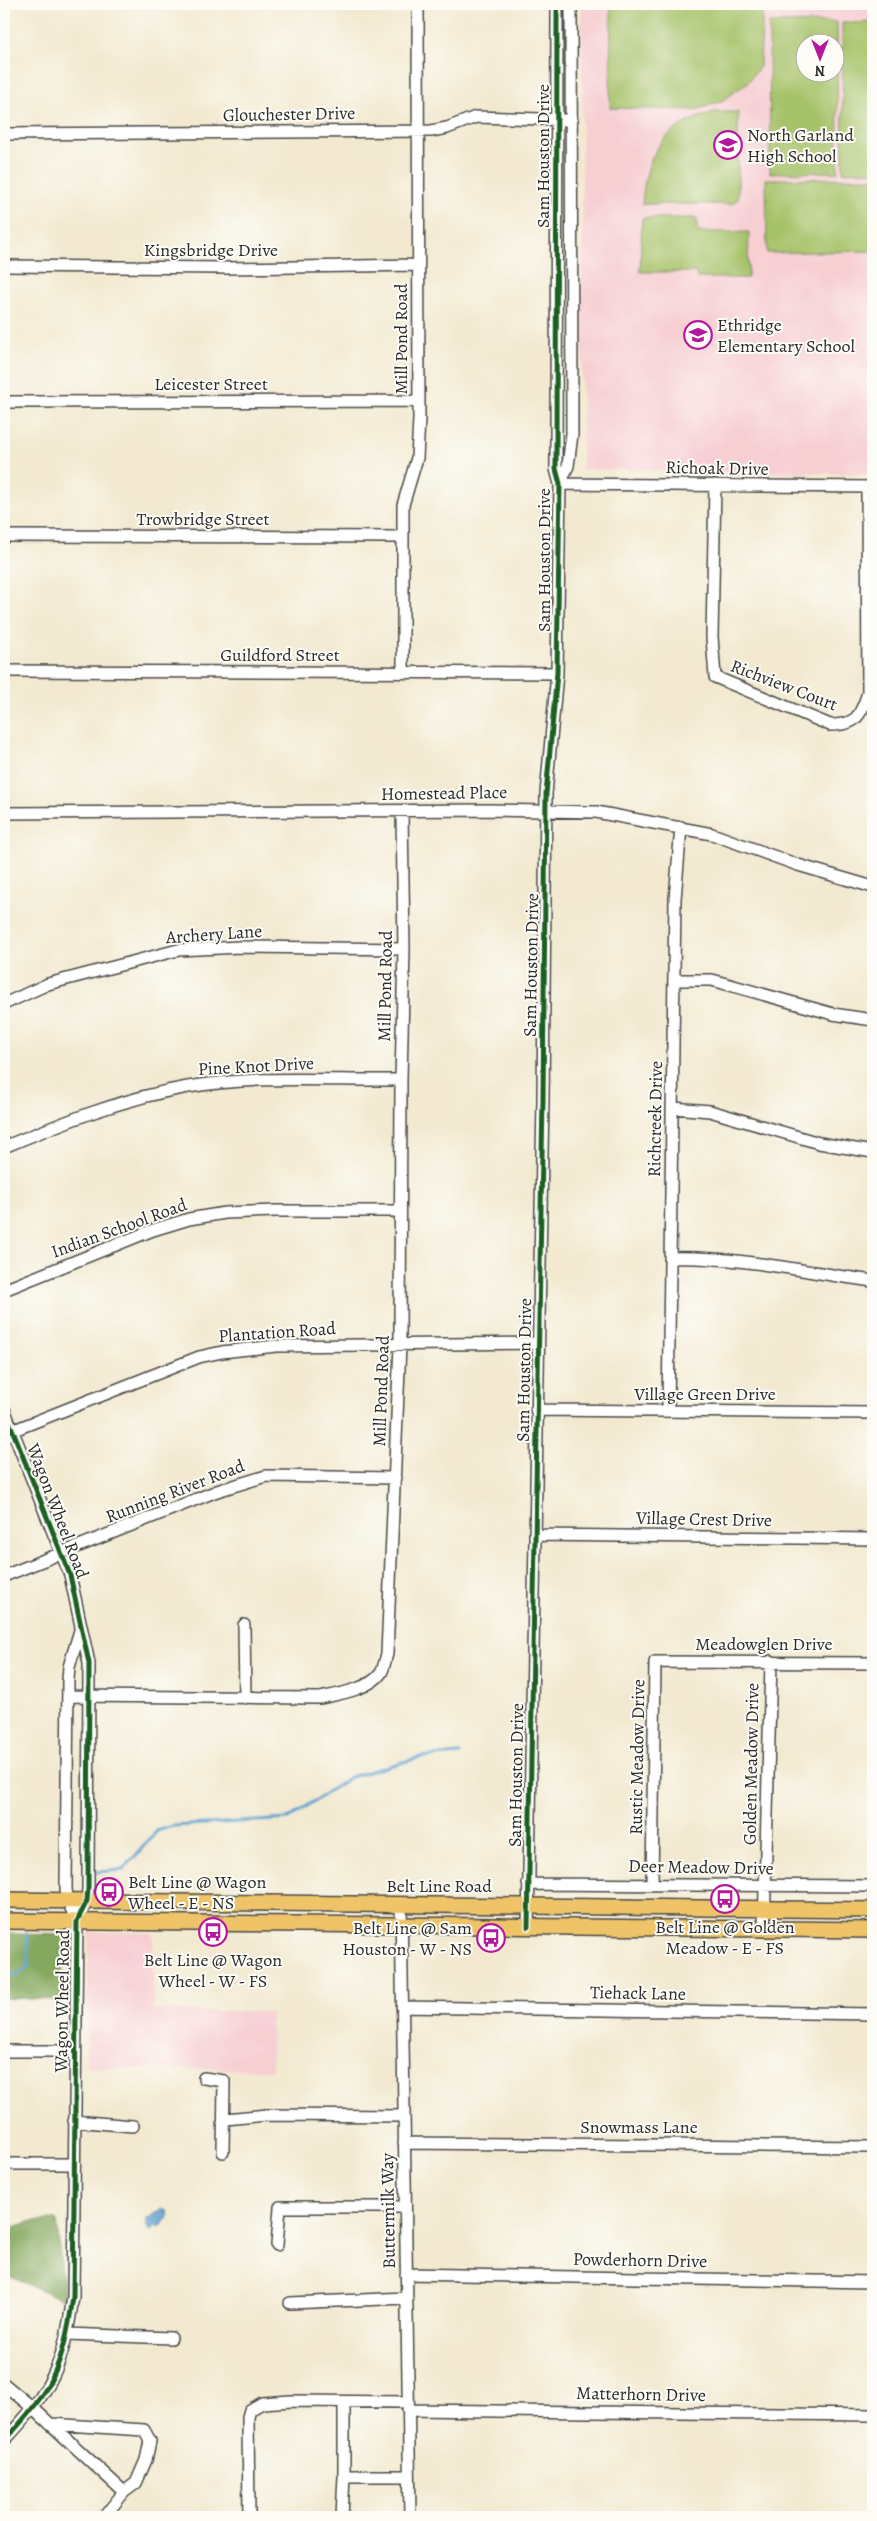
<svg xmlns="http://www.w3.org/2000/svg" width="877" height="2521" font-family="Alegreya,serif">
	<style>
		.built { fill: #f7cfd3; fill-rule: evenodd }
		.green { fill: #a6c269; stroke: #68764a; fill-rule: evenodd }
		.forest { fill: #84a85d; stroke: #586a44 }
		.water { fill: #5ea1d2; stroke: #44667e }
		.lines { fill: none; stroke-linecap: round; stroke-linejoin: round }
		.stream { stroke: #5ea1d2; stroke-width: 3 }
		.minor-casing { stroke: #494844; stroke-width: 14 }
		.major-casing { stroke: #494844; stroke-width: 18 }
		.minor { stroke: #fff; stroke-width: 11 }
		.major { stroke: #efc469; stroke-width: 15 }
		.cycleway-casing { stroke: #fdfcf7; stroke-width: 8 }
		.cycleway { stroke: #1b5e20; stroke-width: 5 }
		.labels { text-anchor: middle; stroke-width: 4; stroke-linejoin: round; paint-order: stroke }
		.street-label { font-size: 18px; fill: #2b2b2b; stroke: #fdfcf7 }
		.poi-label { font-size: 18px; fill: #2b2b2b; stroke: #fdfcf7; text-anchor: start }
	</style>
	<rect width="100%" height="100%" fill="#fdfcf7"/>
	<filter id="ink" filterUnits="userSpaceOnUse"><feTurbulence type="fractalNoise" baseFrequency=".02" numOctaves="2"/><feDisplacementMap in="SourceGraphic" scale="10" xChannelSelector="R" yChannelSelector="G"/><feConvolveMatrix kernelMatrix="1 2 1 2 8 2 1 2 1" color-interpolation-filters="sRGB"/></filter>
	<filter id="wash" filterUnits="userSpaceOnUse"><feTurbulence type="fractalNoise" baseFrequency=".0096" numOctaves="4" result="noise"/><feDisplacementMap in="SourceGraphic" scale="20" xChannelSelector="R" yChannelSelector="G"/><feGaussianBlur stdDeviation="1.12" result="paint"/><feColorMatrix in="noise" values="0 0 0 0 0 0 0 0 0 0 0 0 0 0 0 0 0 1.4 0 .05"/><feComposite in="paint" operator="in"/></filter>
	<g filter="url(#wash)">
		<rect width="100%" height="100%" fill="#f2e9d0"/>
		<path class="built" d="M582,4h291v470l-291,-5zM804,42h30v30h-30z
			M89,1932l64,1v77l118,2 1,58 -186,-3z"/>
		<path class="green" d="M611,4h152l-3,63 -13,16 -25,18 -26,9 -86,-2z
			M837,22l1,150 -68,1 -1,-150zM834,42v30h-30v-30z
			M873,22v149l-30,1 -1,-149z
			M714,112h24v87l-6,5h-90c4,-53 21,-77 72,-92z
			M873,178v73l-106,2 -1,-74z
			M642,218h55v14h52l-1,46h-51l-1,-6h-56z"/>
		<path class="forest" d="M4,1934l59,1 -2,65 -57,-2z
			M57,2220l7,80 -60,-26v-44l29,-9z"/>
		<path class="water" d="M162,2209l6,2 1,7 -8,8 -8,1 -2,4 -4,-4v-8z"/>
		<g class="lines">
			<path class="stream" d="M97,1872l26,-2 34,-39 16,-5 115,-7 62,-42 71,-20 39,-3
				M4,1974l14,1 11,-9 -2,-33"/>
		</g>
	</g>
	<g filter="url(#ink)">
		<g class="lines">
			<defs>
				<path id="minor" d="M4,134l427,-3 16,-3 29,-11 96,3
					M4,266l221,2 193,-3
					M4,402l414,-1
					M560,484l8,-18 4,-32 -1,-430
					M560,484l313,3
					M715,485l-3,152 3,40 115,48c26,0 30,-8 38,-32l-1,-206
					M4,536l399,1
					M4,671l553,2
					M403,672v-167l14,-47 2,-39 -1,-415
					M4,813l487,-3 105,2 116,22 86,31 75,22
					M674,980h38l121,34 40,6
					M4,1004l44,-20 130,-34 62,-3 164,2
					M673,1108l37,3 109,32 54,9
					M4,1147c60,-25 120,-49 184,-60 69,-12 142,-6 213,-7
					M670,1258c69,-2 135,14 203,23
					M4,1290l149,-60 36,-11 36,-6 51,-2h124
					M4,1409l66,166 19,88 -1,226 -1,12 -10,20 -4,376c-10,70 -21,93 -69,144
					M536,1410l337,3
					M668,1411l7,-512 6,-72
					M4,1434l195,-77 23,-5 54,-6 262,-3
					M535,1535l338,4
					M4,1576l213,-85 49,-15 129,2
					M244,1625l1,73
					M68,1696l252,2c19,-4 50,-9 61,-25 3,-5 4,-13 6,-19l13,-309 1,-265 3,-131 -2,-137
					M528,1884l345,2
					M652,1884l3,-222 218,1
					M401,1905l9,612
					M77,1921l-10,-21 -1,-12 2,-208 1,-13 12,-40
					M528,1927l15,-827 3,-306 11,-121 3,-189 -4,-15 1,-465
					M764,1929l7,-268
					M402,2007l471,7
					M4,2051h71
					M204,2078l20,3 -1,71
					M225,2119l42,-4 136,1
					M74,2121l59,5
					M404,2143l469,4
					M4,2164h70
					M277,2245l3,-38h125
					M406,2274l467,8
					M290,2303l117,-5
					M67,2334l104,4
					M4,2384l30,25 90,83
					M408,2410l465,5
					M50,2424l94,6 6,11 -4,19 -10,23 -12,9 -20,25
					M344,2476h65
					M249,2517l-1,-100 2,-7 12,-7 29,-2 117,1
					M342,2517l2,-41v-73"/>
				<path id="major" d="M4,1900l869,10
					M4,1921l869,9"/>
			</defs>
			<use href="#minor" class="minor-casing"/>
			<use href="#major" class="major-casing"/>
			<use href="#minor" class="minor"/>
			<use href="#major" class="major"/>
			<defs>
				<path id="cycleway" d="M4,1409l66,166 19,88 -1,226 -1,12 -10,20 -4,376c-10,70 -21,93 -69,144
					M528,1927l15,-827 3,-306 11,-121 3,-189 -4,-15 1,-465"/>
			</defs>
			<use href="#cycleway" class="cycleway-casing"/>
			<use href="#cycleway" class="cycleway"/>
		</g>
	</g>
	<defs>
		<symbol id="school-ring" viewBox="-11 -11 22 22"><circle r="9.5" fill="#fdfcf7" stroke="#b5179e" stroke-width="1.5"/><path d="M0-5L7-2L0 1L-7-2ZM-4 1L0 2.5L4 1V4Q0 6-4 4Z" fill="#b5179e"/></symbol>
		<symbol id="bus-ring" viewBox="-11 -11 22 22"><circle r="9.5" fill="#fdfcf7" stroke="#b5179e" stroke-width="1.5"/><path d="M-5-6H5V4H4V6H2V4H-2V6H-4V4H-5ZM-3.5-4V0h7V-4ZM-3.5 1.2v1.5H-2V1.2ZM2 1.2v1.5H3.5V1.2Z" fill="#b5179e"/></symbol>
	</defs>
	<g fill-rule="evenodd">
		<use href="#school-ring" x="712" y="129" width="32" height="32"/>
		<use href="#school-ring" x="682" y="319" width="32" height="32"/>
		<use href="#bus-ring" x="93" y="1876" width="32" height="32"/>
		<use href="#bus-ring" x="709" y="1883" width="32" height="32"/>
		<use href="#bus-ring" x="197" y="1916" width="32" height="32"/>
		<use href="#bus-ring" x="475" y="1922" width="32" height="32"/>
	</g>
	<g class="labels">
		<g class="street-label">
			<text transform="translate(289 114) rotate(-1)" y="6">Glouchester Drive</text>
			<text transform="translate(543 156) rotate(-90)" y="6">Sam Houston Drive</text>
			<text x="211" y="256">Kingsbridge Drive</text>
			<text transform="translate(401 339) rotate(-90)" y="6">Mill Pond Road</text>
			<text x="211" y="390">Leicester Street</text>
			<text transform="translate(717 468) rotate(1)" y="6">Richoak Drive</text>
			<text x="203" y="525">Trowbridge Street</text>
			<text transform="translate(544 560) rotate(-90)" y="6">Sam Houston Drive</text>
			<text x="280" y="661">Guildford Street</text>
			<text transform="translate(784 685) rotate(21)" y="6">Richview Court</text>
			<text transform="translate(444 793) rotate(-1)" y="6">Homestead Place</text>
			<text transform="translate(214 934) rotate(-4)" y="6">Archery Lane</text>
			<text transform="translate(531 965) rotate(-89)" y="6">Sam Houston Drive</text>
			<text transform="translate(385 986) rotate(-89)" y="6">Mill Pond Road</text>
			<text transform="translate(256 1066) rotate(-3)" y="6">Pine Knot Drive</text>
			<text transform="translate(655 1119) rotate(-89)" y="6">Richcreek Drive</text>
			<text transform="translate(119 1228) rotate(-20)" y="6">Indian School Road</text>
			<text transform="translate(277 1332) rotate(-4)" y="6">Plantation Road</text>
			<text transform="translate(524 1370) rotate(-89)" y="6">Sam Houston Drive</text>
			<text transform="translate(381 1391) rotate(-88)" y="6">Mill Pond Road</text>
			<text x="705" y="1400">Village Green Drive</text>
			<text transform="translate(175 1491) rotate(-21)" y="6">Running River Road</text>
			<text transform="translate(58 1511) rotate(69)" y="6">Wagon Wheel Road</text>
			<text transform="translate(704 1519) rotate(1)" y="6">Village Crest Drive</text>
			<text x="764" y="1650">Meadowglen Drive</text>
			<text transform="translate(637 1757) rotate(-89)" y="6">Rustic Meadow Drive</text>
			<text transform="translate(751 1764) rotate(-89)" y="6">Golden Meadow Drive</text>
			<text transform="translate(516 1775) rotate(-89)" y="6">Sam Houston Drive</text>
			<text transform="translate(701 1867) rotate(1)" y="6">Deer Meadow Drive</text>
			<text x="439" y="1892">Belt Line Road</text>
			<text transform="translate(638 1993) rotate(1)" y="6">Tiehack Lane</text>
			<text transform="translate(62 2001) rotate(-89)" y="6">Wagon Wheel Road</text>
			<text x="639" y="2133">Snowmass Lane</text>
			<text transform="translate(388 2211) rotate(-91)" y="6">Buttermilk Way</text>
			<text transform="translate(640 2260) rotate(1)" y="6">Powderhorn Drive</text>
			<text transform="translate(641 2394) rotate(1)" y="6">Matterhorn Drive</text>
		</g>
		<g class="poi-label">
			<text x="747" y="141">North Garland<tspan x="747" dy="21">High School</tspan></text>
			<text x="717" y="331">Ethridge<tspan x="717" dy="21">Elementary School</tspan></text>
			<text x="128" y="1888">Belt Line @ Wagon<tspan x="128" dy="21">Wheel - E - NS</tspan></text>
			<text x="725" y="1933" text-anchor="middle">Belt Line @ Golden<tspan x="725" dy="21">Meadow - E - FS</tspan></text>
			<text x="472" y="1934" text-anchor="end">Belt Line @ Sam<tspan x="472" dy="21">Houston - W - NS</tspan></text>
			<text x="213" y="1966" text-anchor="middle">Belt Line @ Wagon<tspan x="213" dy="21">Wheel - W - FS</tspan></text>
		</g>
	</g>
	<rect width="877" height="2521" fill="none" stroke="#fdfcf7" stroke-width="20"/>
	<g transform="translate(820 58) rotate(180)"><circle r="24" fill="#fdfcf7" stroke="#a9a8a5"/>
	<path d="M0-4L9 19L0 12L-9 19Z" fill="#b5179e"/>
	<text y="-8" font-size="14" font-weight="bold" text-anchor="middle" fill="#2b2b2b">N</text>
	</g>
</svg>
